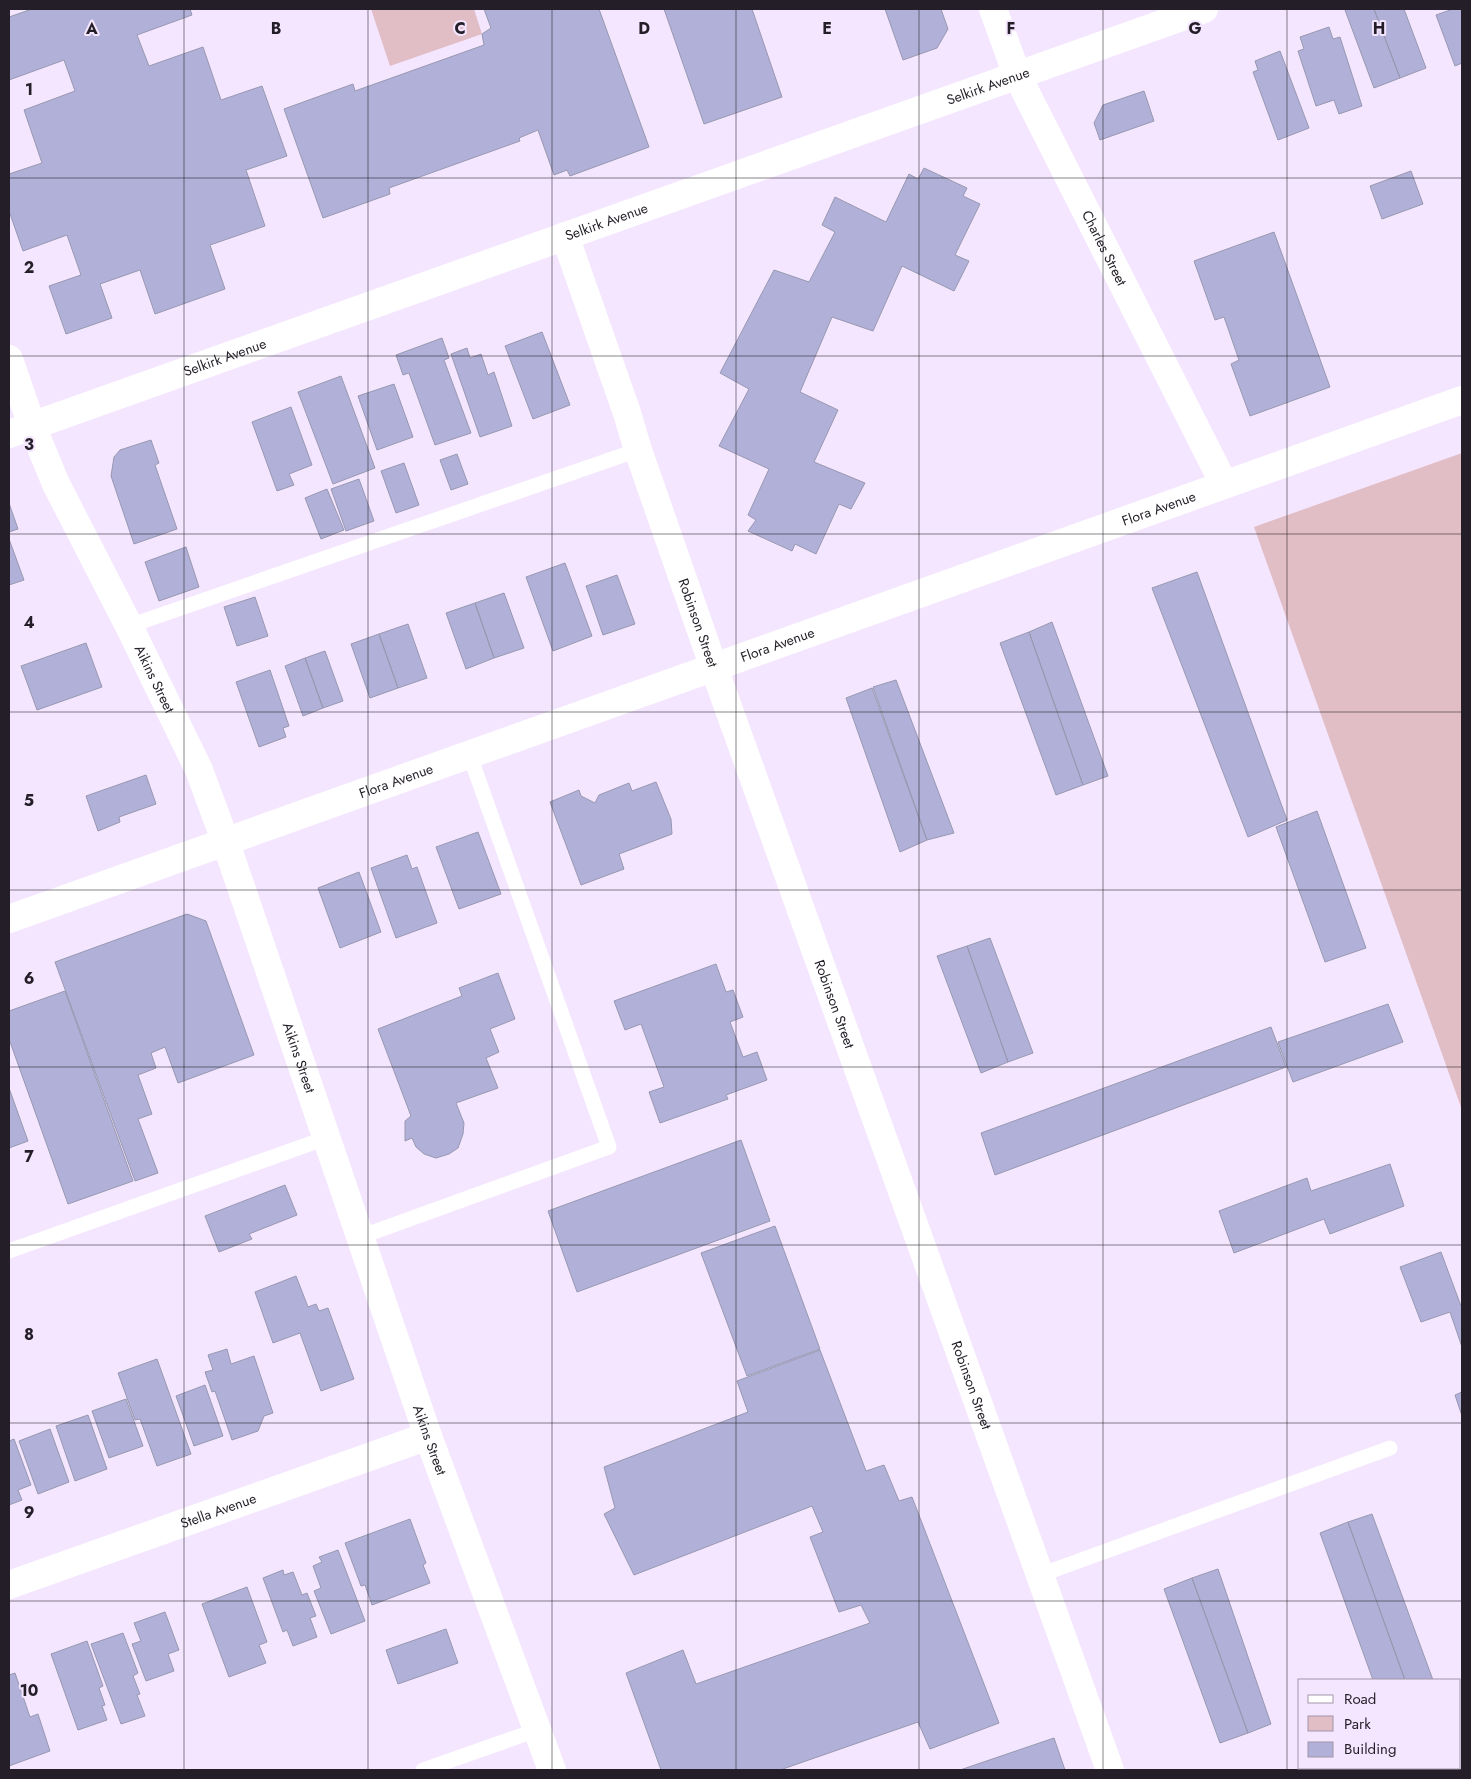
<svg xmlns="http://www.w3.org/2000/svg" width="1471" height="1779" font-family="Jost,sans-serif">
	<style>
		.green { fill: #e1bdc5 }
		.building { fill: #b1b0d8; stroke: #9898b1 }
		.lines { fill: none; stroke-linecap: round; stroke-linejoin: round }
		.service { stroke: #fff; stroke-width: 15 }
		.minor { stroke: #fff; stroke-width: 28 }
		.secondary { stroke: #fff; stroke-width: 28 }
		.grid { fill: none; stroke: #231e27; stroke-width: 1; stroke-opacity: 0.55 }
		.labels { text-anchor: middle; stroke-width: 4; stroke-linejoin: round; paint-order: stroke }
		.street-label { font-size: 14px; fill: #231e27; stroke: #f5e6ff }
		.grid-label { font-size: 16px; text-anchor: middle; font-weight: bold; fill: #231e27; stroke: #f5e6ff; stroke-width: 4; stroke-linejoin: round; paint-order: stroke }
	</style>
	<rect width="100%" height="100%" fill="#f5e6ff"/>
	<path class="green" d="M371,9h103l8,25 -92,32z
		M1462,453v657l-208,-583z"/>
	<path class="building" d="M32,9h158l2,6 -55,20 12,31 54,-19 18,53 41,-14 25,70 -41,14 19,56 -55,19 15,44 -70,25 -15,-44 -40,14 12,34 -46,16 -17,-48 32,-11 -14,-40 -44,16 -14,-40v-37l33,-11 -18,-53 51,-19 -11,-31 -55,20v-63z
		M484,9h115l50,138 -79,29 -3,-6 -13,5 -16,-45 -19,8 1,3 -131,47 1,6 -67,24 -39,-109 69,-25 2,7 129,-46 -2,-11 9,-6z
		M664,9h88l30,88 -78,27z
		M885,9h56l7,20 -11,19 -34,12z
		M1348,9h26l26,69 -26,10 -29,-78z
		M1374,9h30l22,59 -26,10z
		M1453,9h9v54l-7,3 -19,-51z
		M1329,27l4,12 7,-2 22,69 -23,8 -5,-14 -18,6 -18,-55 6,-2 -4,-12z
		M1280,51l29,77 -31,12 -25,-68 5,-2 -3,-9z
		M1144,91l10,30 -54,19 -6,-17 9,-18z
		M924,168l43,20 -4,8 17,8 -25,51 14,6 -15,30 -52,-25 -29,65 -41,-14 -32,75 38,18 -24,52 51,21 -14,26 -12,-5 -23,50 -21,-10 -3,7 -44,-20 8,-11 -8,-5 21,-46 -50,-23 30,-57 -29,-16 54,-103 35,12 26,-50 -13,-7 13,-28 51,25 23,-48 9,5z
		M1411,171l12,33 -41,15 -12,-33z
		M1274,232l56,155 -80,29 -19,-52 8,-4 -15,-43 -9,3 -21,-59z
		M542,332l28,73 -37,14 -28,-73z
		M442,338l7,20 -5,2 27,73 -36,12 -26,-72 -6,2 -7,-20z
		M467,348l3,10 11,-4 7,21 6,-3 18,54 -32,11 -29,-83z
		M341,376l34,92 -42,16 -35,-92z
		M394,384l19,53 -36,13 -19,-54z
		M291,407l21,58 -23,9 5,11 -17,6 -25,-69z
		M151,440l8,23 -4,2 22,64 -43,15 -23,-68 3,-19 6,-7z
		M457,454l11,30 -17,6 -11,-30z
		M404,463l15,42 -23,8 -15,-42z
		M359,479l15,42 -28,10 -15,-42z
		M327,489l17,41 -23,9 -16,-41z
		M9,503l9,26 -9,3z
		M9,539l15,41 -15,5z
		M186,547l13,40 -40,14 -14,-39z
		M565,563l27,73 -39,15 -27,-74z
		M1197,572l90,248 -39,17 -96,-249z
		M617,575l18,49 -32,11 -17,-49z
		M504,593l20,55 -30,10 -19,-55z
		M255,597l13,39 -31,10 -13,-39z
		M475,603l19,55 -28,11 -20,-56z
		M1052,622l56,154 -25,9 -54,-153z
		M408,624l19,54 -29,10 -19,-54z
		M1029,632l54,153 -27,10 -56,-152z
		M379,634l19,54 -28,10 -19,-54z
		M86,643l16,44 -65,23 -16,-44z
		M325,651l18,50 -20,7 -18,-50z
		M305,658l18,50 -20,8 -18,-50z
		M270,670l19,56 -6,2 3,9 -27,10 -23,-65z
		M896,680l58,153 -27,7 -54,-153z
		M872,688l55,152 -27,12 -54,-154z
		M146,775l10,29 -37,13 1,5 -22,9 -12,-35z
		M656,782l15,37 1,15 -53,20 5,15 -43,16 -31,-83 29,-12 2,6 14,7 4,-8 30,-12 3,8z
		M1317,811l49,137 -41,14 -49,-135z
		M478,832l23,62 -42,15 -23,-62z
		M407,855l5,14 5,-2 20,56 -41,15 -25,-70z
		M359,872l22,60 -41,16 -22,-60z
		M187,914l19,7 48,134 -76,28 -13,-36 -14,6 5,15 -18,7 14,39 -14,5 20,54 -23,8 -80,-219z
		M990,938l43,115 -25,9 -41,-116z
		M967,946l41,116 -27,11 -44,-117z
		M716,964l10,28 7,-2 10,27 -13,5 13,35 14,-5 10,28 -41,15 2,4 -68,24 -11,-31 15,-5 -23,-63 -16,6 -11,-29z
		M498,973l17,46 -25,10 9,23 -13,6 12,30 -42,15 8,20 -1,11 -5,14 -9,6 -13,4 -12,-4 -8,-7 -4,-9 -7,3v-20l6,-5 -33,-87 84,-33 -3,-8z
		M65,991l68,190 -65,23 -59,-165v-28z
		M1388,1004l15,38 -110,40 -15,-40z
		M1271,1027l15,40 -291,108 -14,-42z
		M9,1088l19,53 -19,7z
		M741,1140l29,81 -193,71 -29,-81z
		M1390,1164l14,42 -74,28 -6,-15 -90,34 -15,-42 88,-33 4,13z
		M285,1185l12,30 -48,19 3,5 -33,13 -14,-36z
		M775,1226l45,123 -73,27 -46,-123z
		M1441,1252l20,54h1v41l-12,-35 -29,10 -21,-55z
		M296,1276l12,31 8,-3 3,7 9,-3 26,71 -33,12 -21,-58 -27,10 -18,-51z
		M227,1349l4,15 23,-8 19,57 -9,3 -6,15 -26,9 -17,-49 -3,1 -7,-20 8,-2 -5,-15z
		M820,1350l46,121 18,-6 15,36 13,-4 87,226 -69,26 -12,-27 -138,48h-119l-35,-97 57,-23 13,34 174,-61 -9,-18 -22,7 -29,-75 13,-5 -11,-26 -178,69 -30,-61 11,-6 -11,-41 144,-55 -11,-31z
		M157,1359l34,95 -34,12 -17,-47 -5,1 -17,-47z
		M205,1385l18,51 -29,10 -18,-50z
		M1462,1392v24l-7,-21z
		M126,1399l17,47 -34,12 -17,-47z
		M88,1415l19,54 -32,12 -19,-55z
		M50,1429l19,53 -31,12 -19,-53z
		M14,1439l17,46 -13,5 4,10 -13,5v-64z
		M1372,1514l61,166h-28l-57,-158z
		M410,1519l16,44 -3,2 7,18 -58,22 -7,-20 -4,1 -16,-43z
		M1348,1522l57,158h-32l-53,-147z
		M338,1550l27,71 -34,13 -17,-43 7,-3 -8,-22 9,-4 -3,-5z
		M1218,1569l53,155 -23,9 -56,-155z
		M283,1570l1,5 9,-3 9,23 5,-2 9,23 -6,2 7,19 -24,9 -6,-16 -4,2 -20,-54z
		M1192,1578l56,155 -28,10 -56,-154z
		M247,1587l20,55 -8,3 7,18 -37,14 -27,-73z
		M165,1612l14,38 -11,4 6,17 -28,10 -14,-37 9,-3 -7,-18z
		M446,1629l12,34 -60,21 -12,-34z
		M123,1633l15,40 -5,3 7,18 -3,1 8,21 -24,8 -30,-80z
		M87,1641l16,45 -4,2 6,17 -3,1 5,14 -29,10 -27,-76z
		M15,1673l15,44 8,-3 12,37 -41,15v-91z
		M1054,1738l11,32h-105z"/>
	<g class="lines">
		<path class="service" d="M129,626l509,-176
			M360,1237l249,-90 -139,-391
			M9,1251l317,-113
			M1040,1575l350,-127
			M423,1770l114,-40"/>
		<g class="minor">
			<path id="s1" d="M993,9l24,66 207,409"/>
			<path id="s2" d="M565,236l62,177 11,37 76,218 396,1102"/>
			<path id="s3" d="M9,359l23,67 24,58 73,142 70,144 27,73 202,593 124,334"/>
			<path id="s4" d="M9,919l1453,-519"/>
			<path id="s5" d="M9,1585l419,-149"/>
		</g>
		<path class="secondary" id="s6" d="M9,434l1195,-425"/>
	</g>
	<path class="grid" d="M184,9v1761M368,9v1761M552,9v1761M736,9v1761M919,9v1761M1103,9v1761M1287,9v1761M9,178h1453M9,356h1453M9,534h1453M9,712h1453M9,890h1453M9,1067h1453M9,1245h1453M9,1423h1453M9,1601h1453"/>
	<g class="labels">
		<g class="street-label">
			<text dy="5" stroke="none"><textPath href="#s6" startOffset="1039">Selkirk Avenue</textPath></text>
			<text dy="5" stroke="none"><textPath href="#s6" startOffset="634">Selkirk Avenue</textPath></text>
			<text dy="5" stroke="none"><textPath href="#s1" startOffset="264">Charles Street</textPath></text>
			<text dy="5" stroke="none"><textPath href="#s6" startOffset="229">Selkirk Avenue</textPath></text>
			<text dy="5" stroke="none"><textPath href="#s4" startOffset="1221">Flora Avenue</textPath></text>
			<text dy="5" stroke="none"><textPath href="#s2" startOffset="409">Robinson Street</textPath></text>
			<text dy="5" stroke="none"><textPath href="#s4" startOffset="816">Flora Avenue</textPath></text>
			<text dy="5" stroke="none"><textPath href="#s3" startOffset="352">Aikins Street</textPath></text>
			<text dy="5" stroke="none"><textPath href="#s4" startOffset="411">Flora Avenue</textPath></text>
			<text dy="5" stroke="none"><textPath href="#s2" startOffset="814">Robinson Street</textPath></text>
			<text dy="5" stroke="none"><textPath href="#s3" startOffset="758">Aikins Street</textPath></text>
			<text dy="5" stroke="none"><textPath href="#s2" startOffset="1219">Robinson Street</textPath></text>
			<text dy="5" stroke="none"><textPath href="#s3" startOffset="1162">Aikins Street</textPath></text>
			<text dy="5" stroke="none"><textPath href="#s5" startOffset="222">Stella Avenue</textPath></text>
		</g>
	</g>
	<g class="grid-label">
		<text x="92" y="34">A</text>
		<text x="276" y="34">B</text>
		<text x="460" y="34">C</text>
		<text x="644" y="34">D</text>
		<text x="827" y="34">E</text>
		<text x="1011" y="34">F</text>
		<text x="1195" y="34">G</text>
		<text x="1379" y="34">H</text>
		<text x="29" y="95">1</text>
		<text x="29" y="273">2</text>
		<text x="29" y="450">3</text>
		<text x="29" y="628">4</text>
		<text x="29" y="806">5</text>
		<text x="29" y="984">6</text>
		<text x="29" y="1162">7</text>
		<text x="29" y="1340">8</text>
		<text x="29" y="1518">9</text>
		<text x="29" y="1696">10</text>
	</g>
	<rect width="1471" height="1779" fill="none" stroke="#231e27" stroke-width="20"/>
	<rect x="1298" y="1679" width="162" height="90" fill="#f5e6ff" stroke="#a196a9"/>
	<rect x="1308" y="1695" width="25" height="8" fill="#ffffff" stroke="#a196a9"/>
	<text x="1344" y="1704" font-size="15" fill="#231e27">Road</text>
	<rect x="1308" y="1716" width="25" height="15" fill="#e1bdc5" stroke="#a196a9"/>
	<text x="1344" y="1729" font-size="15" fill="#231e27">Park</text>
	<rect x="1308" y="1742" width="25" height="15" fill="#b1b0d8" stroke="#a196a9"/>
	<text x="1344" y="1754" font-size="15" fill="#231e27">Building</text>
</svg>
